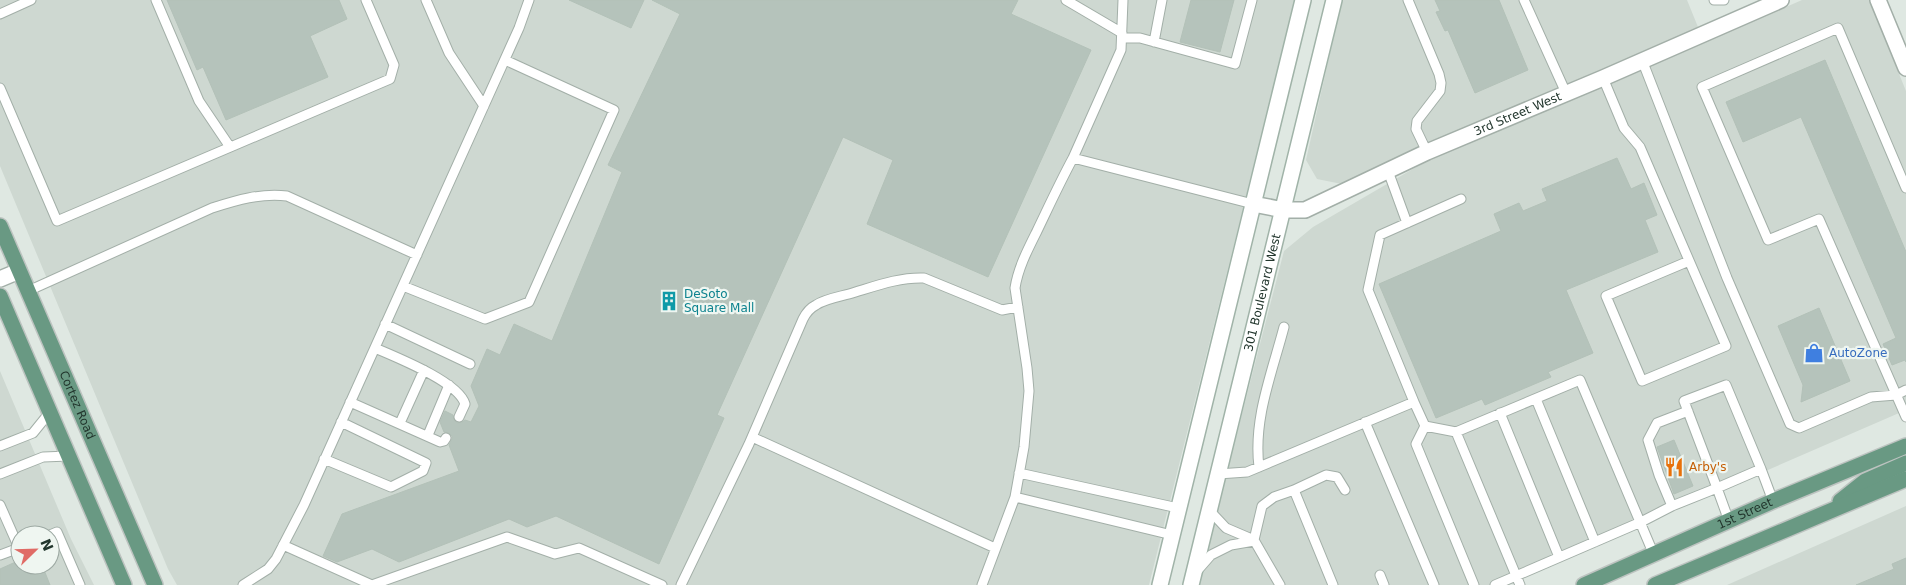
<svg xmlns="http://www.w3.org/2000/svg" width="1906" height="585" font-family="'DejaVu Sans',sans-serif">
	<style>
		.built { fill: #ced8d1; fill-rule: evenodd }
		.building { fill: #b5c3bb; stroke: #b3c1b8 }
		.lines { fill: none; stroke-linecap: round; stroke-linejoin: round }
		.service-casing { stroke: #a3afa8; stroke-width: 11 }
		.minor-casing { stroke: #a3afa8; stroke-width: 18 }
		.tertiary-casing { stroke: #a3afa8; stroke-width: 18 }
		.secondary-casing { stroke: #a0b3a8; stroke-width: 18 }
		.primary-casing { stroke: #bdc3c0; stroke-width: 18 }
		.service { stroke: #fff; stroke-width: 9 }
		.minor { stroke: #fff; stroke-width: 15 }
		.tertiary { stroke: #fff; stroke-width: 15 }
		.secondary { stroke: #fff; stroke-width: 15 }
		.primary { stroke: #699983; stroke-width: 15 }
		.labels { text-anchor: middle; stroke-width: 4.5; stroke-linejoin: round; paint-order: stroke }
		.street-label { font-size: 12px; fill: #22362d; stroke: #eff6f1 }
		.culture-label { font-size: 12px; fill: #0d838f; stroke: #eff6f1; text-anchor: start }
		.shop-label { font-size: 12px; fill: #366cbe; stroke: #eff6f1; text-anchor: start }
		.food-label { font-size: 12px; fill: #c56008; stroke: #eff6f1; text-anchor: start }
	</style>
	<rect width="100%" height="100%" fill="#dfe8e2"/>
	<path class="built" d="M0,0h1295l-146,585h-972l-9,-16 -168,-403z
		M1342,0h345l11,27 -98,44 -176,73 -82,40 -25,-5 -11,-19z
		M1802,0h67l37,91v319l-403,175h-305l86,-334 29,-24 117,-68 176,-74z
		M0,371l71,168 23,46h-94zM20,535h30v30h-30z
		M1906,506v79h-179z"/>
	<path class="building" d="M167,0h172l8,19 -37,17 18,41 -102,43 -23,-53 -6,3z
		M569,0h75l-13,28z
		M652,0h366l-7,14 80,36 -103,227 -121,-53 26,-64 -50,-23 -126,278 7,3 -65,146 -103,-48 -29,11 -18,-8 -110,43 -27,-13 -35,13 -14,-6 19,-42 117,-43 -10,-26 3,-6v-3l-3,-3 -5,-1 -4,-10 5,-11 8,4 1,5 3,3 5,-1 3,-2 6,2 8,-16 -8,-20 16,-37 13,6 14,-31 38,17 70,-169 -14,-7 72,-151z
		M1191,0h43l-14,52 -40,-10z
		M1435,0h64l29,70 -53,23 -27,-63 -3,1 -9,-19 4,-1z
		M1825,60l81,192v110l-1,-2 -13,5 -9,-21 13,-6 -95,-221 -58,25 -17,-40z
		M1617,158l14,31 13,-6 13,32 -12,5 13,32 -92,38 27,63 -45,19 3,5 -66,28 -3,-6 -46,19 -57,-134 122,-53 -7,-17 25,-11 4,8 24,-10 -5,-12z
		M1819,308l31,73 -49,21 2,-17 -25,-59z
		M1674,440l19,46 -19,8 -17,-47z
		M1906,558v27h-50l38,-16 -2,-5z
		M20,560v5h22l8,20h-50v-16z"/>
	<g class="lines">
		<defs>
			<path id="service" d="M156,0l43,101 31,46
				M426,0l23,53 35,53
				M1066,0l56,33
				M1408,0l31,74 2,9 -1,8 -23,30 -1,8 11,23
				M1524,0l42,93
				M1714,0h10
				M0,14l31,-14
				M1122,38h18l95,26 17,-64
				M1154,42l8,-42
				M1642,60l85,218 63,146 9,4 72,-31 25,-2 10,-5
				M1603,78l21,50 16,19 86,199 -84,35 -36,-85 83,-35
				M0,88l57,133 333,-142 4,-14 -28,-65
				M1073,158l48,-108 2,-50
				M1388,171l19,52
				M1906,188l-68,-160 -136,59 66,153 51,-21 87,198
				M403,286l82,33 44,-17 85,-192 -109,-50
				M28,291l184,-83c25,-8 48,-15 75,-12l130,59
				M385,324l85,40
				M375,348c21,9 84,34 90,56l-6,13
				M1536,399l59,143
				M350,402l90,40 4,-1 2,-3
				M1414,402l11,24 31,6 64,153
				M1500,413l59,144
				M1365,422l69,163
				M400,423l24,-53
				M1425,426l-9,18 58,141
				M1456,432l124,-52 74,175
				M428,435l21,-50
				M752,437l243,111
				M0,446l33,-13 17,-21
				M324,459l67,28 32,-16 3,-8 -85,-41
				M1259,467c-6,-48 13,-94 25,-140
				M1761,469l12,32
				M1019,473l159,35
				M0,474l43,-17 26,-1
				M1218,474l29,-2 167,-70 -46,-112 12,-55 81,-36
				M1294,490l39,95
				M1015,497l157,38
				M0,505l19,43 -19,7
				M1672,506l-13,-31 -11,-35 9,-17 31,-12
				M1209,510l17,18 28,12 26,45
				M50,535l7,-3 23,53
				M1254,540l8,-34 12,-9 20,-7 32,-15 11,2 8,13
				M283,545l89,40
				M1197,571l14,-16 20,-10 23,-4
				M1380,575l4,10
				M243,585l25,-16 8,-10 28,-54 215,-477 10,-28
				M372,585l135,-48 48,17 24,-6 83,37
				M681,585l68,-141 54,-125c3,-6 7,-11 13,-14 9,-6 22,-8 33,-11 24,-7 49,-17 75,-16l78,32 16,-3
				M982,585l33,-88 9,-50 5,-56 -2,-23 -12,-80c3,-20 13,-39 22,-57 12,-25 23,-49 36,-73l180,46
				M1495,585l146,-63 31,-16 45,-18 -33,-87 42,-16 35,84 -44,19 12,33"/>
			<g id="minor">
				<path d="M1878,0l28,68"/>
				<path id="s1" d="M1253,204l31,6h21l122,-58 176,-74 178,-78"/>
			</g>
			<path id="tertiary" d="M0,279l19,-8"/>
			<g id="secondary">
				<path d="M1160,585l143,-585"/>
				<path id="s2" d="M1191,585l143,-585"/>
			</g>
			<g id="primary">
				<path id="s3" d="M0,226l155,359"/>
				<path d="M0,296l124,289"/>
				<path d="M1840,501l25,-20 41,-18"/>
				<path id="s4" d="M1584,585l189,-84 133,-55"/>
				<path d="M1655,585l251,-106"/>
			</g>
		</defs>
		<use href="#service" class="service-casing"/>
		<use href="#minor" class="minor-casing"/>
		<use href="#tertiary" class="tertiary-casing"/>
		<use href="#secondary" class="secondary-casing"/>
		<use href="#primary" class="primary-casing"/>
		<use href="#service" class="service"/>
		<use href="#minor" class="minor"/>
		<use href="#tertiary" class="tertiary"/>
		<use href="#secondary" class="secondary"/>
		<use href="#primary" class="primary"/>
	</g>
	<defs>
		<symbol id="building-bare" viewBox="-9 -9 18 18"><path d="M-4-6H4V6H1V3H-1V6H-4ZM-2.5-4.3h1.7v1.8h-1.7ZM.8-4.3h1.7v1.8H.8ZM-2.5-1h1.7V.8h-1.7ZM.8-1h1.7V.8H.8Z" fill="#0f9aa8" stroke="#eff6f1" stroke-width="2.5" paint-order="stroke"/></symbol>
		<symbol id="shop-bare" viewBox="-9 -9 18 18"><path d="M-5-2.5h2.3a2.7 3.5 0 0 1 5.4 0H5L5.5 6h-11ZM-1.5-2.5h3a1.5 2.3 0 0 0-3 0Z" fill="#3f7fe0" stroke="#eff6f1" stroke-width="2.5" paint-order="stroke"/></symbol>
		<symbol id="restaurant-bare" viewBox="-9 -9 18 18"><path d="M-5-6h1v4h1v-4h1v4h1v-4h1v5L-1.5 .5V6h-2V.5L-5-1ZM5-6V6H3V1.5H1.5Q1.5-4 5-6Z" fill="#e8710a" stroke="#eff6f1" stroke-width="2.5" paint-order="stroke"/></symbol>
	</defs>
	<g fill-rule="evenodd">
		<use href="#building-bare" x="655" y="287" width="28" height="28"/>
		<use href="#shop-bare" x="1800" y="339" width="28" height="28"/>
		<use href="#restaurant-bare" x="1660" y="453" width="28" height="28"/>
	</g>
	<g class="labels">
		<g class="street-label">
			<text dy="4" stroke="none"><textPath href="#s1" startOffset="286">3rd Street West</textPath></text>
			<text dy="4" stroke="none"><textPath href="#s2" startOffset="301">301 Boulevard West</textPath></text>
			<text dy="4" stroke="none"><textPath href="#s3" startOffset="195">Cortez Road</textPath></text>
			<text dy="4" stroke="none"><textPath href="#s4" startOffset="176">1st Street</textPath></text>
		</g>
		<g class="culture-label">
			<text x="684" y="298">DeSoto<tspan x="684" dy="14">Square Mall</tspan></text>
		</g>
		<g class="shop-label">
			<text x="1829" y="357">AutoZone</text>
		</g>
		<g class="food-label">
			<text x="1689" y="471">Arby's</text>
		</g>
	</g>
	<g transform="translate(35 550) rotate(67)"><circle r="24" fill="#eff6f1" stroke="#9da9a3"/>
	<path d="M0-4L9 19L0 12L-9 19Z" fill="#e06b66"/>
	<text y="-8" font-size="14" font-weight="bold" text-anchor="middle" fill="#22362d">N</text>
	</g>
</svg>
